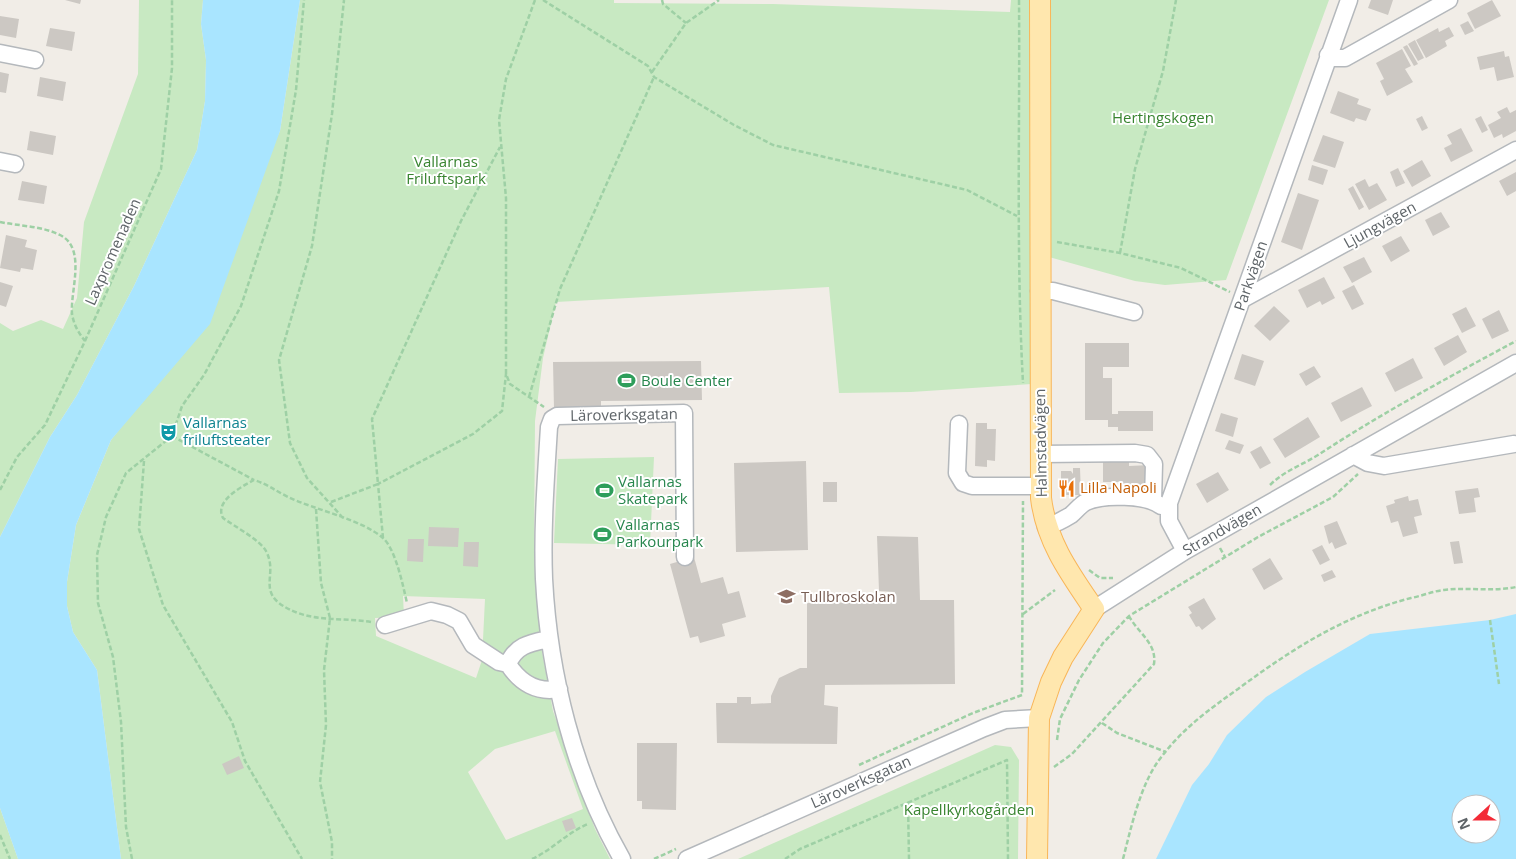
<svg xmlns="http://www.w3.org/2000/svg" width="1516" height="859" font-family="'Open Sans',sans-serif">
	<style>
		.green { fill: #c8e9c2; fill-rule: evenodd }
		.water { fill: #a9e5ff; fill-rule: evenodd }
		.building { fill: #ccc8c3 }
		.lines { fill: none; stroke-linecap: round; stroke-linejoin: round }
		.minor-casing { stroke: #b4b8bc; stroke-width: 19 }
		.major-casing { stroke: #f9b658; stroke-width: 22 }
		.path { stroke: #9ed0a5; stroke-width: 2.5; stroke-dasharray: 5 2.5; stroke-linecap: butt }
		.minor { stroke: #fff; stroke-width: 16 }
		.major { stroke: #ffe7ae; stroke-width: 20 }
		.labels { text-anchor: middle; stroke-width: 4; stroke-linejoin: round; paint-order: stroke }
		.park-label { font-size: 15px; fill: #388430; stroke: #fff }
		.street-label { font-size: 15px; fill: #5e6468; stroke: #fff }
		.leisure-label { font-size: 15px; fill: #27864d; stroke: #fff; text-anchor: start }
		.culture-label { font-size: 15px; fill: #0d838f; stroke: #fff; text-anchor: start }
		.food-label { font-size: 15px; fill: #c56008; stroke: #fff; text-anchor: start }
		.education-label { font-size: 15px; fill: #785e54; stroke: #fff; text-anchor: start }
	</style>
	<rect width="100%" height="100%" fill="#f1ede7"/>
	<path class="green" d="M139,0h64l-2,24 5,36 -1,41 -8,49 -63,136 -57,109 -27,42 -50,100v-214l13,8 28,-11 22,9 14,-31 7,-76 54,-148z
		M300,0h314v3l159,1 237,8 1,-12h318l-103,280 -61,5 -30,-4 -86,-24 -1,126 -137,9 -72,1 -10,-106 -273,15 -13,56 -8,63 -1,126 6,94 13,70 42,118 15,30h-489l-24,-189 -24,-38 -6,-26v-24l9,-57 35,-85 36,-45 133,-264zM403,596l82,3 -3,61 -6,18 -100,-42 -1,-18 29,-1zM555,731l28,78 -77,31 -38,-68 27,-23z
		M654,457l-4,88 -96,-2 4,-84z
		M995,745l16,2 8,13 -1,99h-280z
		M0,808l18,51h-18z"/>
	<path class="water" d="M203,0h97l-20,131 -70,193 -99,116 -35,85 -9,57v24l6,26 24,38 24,189h-103l-18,-51v-271l50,-100 27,-42 57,-109 63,-136 8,-49 1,-41 -5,-36z
		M1516,614v245h-360l36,-74 17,-21 18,-29 39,-38 39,-25 65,-38 120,-14zM1461,804h30v30h-30z"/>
	<path class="building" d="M65,0h16l-1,4z
		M1371,0h22l-5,15 -20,-7z
		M1492,0l9,16 -26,13 -8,-16z
		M0,16l19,3 -3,19 -16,-3z
		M1468,21l6,10 -9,4 -5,-10z
		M1449,27l5,9 -9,5 2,5 -21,12 -10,-18 22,-12 1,4z
		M50,28l25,4 -3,19 -26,-5z
		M1415,40l9,18 -6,3 -10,-17z
		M1407,45l11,19 -4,2 -11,-19z
		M1402,49l9,17 -6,3 8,13 -26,14 -7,-15 4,-2 -8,-16z
		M1504,51l1,6 4,-1 5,21 -17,4 -3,-14 -14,3 -3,-13z
		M0,72l9,2 -3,19 -6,-1z
		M40,77l26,5 -3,19 -26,-5z
		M1338,91l21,8 -2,5 14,5 -5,12 -10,-3 -2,4 -24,-9z
		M1507,107l3,6 6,-3v21l-13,7 -1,-4 -8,4 -6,-13 13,-7 -4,-6z
		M1422,116l6,12 -6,3 -6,-12z
		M1481,116l7,14 -6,3 -7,-14z
		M1461,128l12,23 -22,11 -7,-14 8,-4 -5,-9z
		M30,131l26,5 -3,19 -26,-5z
		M1323,135l21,7 -9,26 -22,-7z
		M1422,160l9,16 -19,11 -9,-16z
		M1312,165l16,5 -5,15 -15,-5z
		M1398,168l7,15 -9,4 -6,-15z
		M1516,172v19l-9,5 -8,-15z
		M1365,179l4,8 8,-4 10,17 -18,10 -14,-26z
		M22,181l25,5 -3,18 -26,-4z
		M1353,186l11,21 -5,3 -11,-21z
		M1298,193l21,7 -17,50 -21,-8z
		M1441,212l9,15 -17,9 -8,-16z
		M6,235l21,5 -2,7 12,3 -4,20 -12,-2 -1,4 -20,-4z
		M1401,236l9,15 -19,11 -9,-16z
		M1364,257l8,15 -20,11 -9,-16z
		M1324,277l11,21 -13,7 -2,-4 -13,7 -9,-18z
		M0,282l13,4 -7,21 -6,-2z
		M1354,285l10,19 -12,6 -10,-19z
		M1274,306l16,15 -20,20 -16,-15z
		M1466,307l10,19 -14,7 -10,-19z
		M1499,310l10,21 -17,8 -10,-20z
		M1458,335l9,17 -23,14 -10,-18z
		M1085,343h44v24h-26v11h9v36h6v-3h35v20h-35v-4h-10v-7h-23z
		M1242,354l22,7 -9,25 -21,-7z
		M1413,358l10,20 -28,14 -10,-19z
		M701,361l1,39 -101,1v8h-47l-1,-47z
		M1314,366l7,11 -15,9 -7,-12z
		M1362,387l10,19 -31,16 -10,-19z
		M1221,413l17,5 -5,19 -18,-6z
		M1308,417l12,20 -35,21 -12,-19z
		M976,423h11v6h9l-1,32 -8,-1v7l-12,-1z
		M1229,440l15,5 -4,9 -15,-5z
		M1261,446l10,17 -11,6 -10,-17z
		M806,461l2,89 -72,2 -2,-89z
		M1103,461h26v5l21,-1v23h-30v-6h-17z
		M1073,468h7l1,27h-20v-24h10l2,3z
		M1218,472l11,18 -22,13 -11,-19z
		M823,482h14v20h-14z
		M1478,488l2,9 -6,1 2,14 -17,2 -4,-23z
		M1408,496l1,5 9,-2 4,16 -8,2 4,16 -15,4 -5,-16 -7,2 -5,-17 9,-3 -1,-3z
		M1337,521l10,23 -12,5 -3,-7 -3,2 -5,-18z
		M429,527l30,1 -1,19 -30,-1z
		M877,536l41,1 2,63h34l1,84 -130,1 -1,20 14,2 -1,37 -120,-1 -1,-40h21v-6h14v7l20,-1v-7l8,-18 21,-10h7v-65l88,-1v-10l-16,-1z
		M408,539h16l-1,23 -16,-1z
		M1459,541l4,22 -9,1 -4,-22z
		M464,542h15l-1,25 -15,-1z
		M1322,545l8,15 -10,5 -8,-15z
		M694,557l7,26 22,-6 5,17 11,-3 7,26 -24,7 3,12 -25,7 -2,-7 -8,2 -20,-74z
		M1270,558l13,21 -19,11 -12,-21z
		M1332,570l4,7 -12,5 -3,-7z
		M1204,598l12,21 -14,11 -3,-4 -3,1 -7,-12 3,-2 -4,-6z
		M637,743h40l-1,67 -34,-1v-8h-5z
		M239,756l5,12 -17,7 -5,-11z
		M572,818l4,10 -10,4 -4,-11z"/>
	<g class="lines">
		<defs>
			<path id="minor" d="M0,53l35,7
				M1328,55l8,3h9l104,-58
				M0,161l15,3
				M1039,291h14l81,21
				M1243,299l273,-149
				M959,424l-2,49 6,10 9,3h69
				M1041,454l94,-1 12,2 7,9 -1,37
				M1353,455l15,8 16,3 130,-22
				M1046,527c9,-3 17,-7 25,-12 5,-4 9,-10 15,-13 17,-8 61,-7 75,4
				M1185,551l-16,-30v-18l180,-503
				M1094,609l91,-58 331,-188
				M385,625l46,-14 16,4 12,6 14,24 26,17 9,2c12,19 29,29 51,25
				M508,664c8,-19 22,-21 41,-25
				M622,859c-48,-84 -73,-184 -78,-280 -2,-51 2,-102 5,-152l3,-8 5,-3 127,-3 1,144
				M687,859l297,-131 21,-8 34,-2"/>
			<path id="major" d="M1037,859l2,-141 12,-36 12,-25 31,-48c-24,-35 -48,-68 -53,-111l-1,-498"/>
		</defs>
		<use href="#minor" class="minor-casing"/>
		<use href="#major" class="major-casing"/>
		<path class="path" d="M535,0l-29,79 -7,41 7,78v176l4,10 34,23
			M543,0l105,66 6,11 80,48 39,20 194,45 50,26
			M662,0l1,4 23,19
			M1019,0c1,128 -3,255 4,383
			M652,72l34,-49 33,-23
			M0,222c19,4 42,4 60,13 27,13 10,56 12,79 2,11 6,18 13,27
			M1057,242l63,11 61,15 49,24
			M1120,253l15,-84 28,-98 13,-71
			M529,397l31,-108 94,-212
			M172,436l82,44
			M144,461l-5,68 24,76 69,117 13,39 57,98
			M1270,485c14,-14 32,-20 48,-30 64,-42 131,-78 198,-114
			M0,490l17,-33 28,-32 40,-84 76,-172 11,-101v-68
			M331,502l47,-18 -6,-65 89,-198 39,-74
			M316,509l5,74 9,35 -6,52 2,55 -6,57 12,60v17
			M343,518l-36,-40 -17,-35 -11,-83 33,-114 20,-132 12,-114
			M383,538l-5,-54 95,-50 29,-23 4,-37
			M1220,548l5,9
			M1089,570l11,8h13
			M1023,614l32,-24
			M1490,620l9,64
			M371,622c-24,-4 -51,-1 -73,-9 -47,-18 -18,-36 -32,-62 -6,-11 -32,-25 -43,-33 -9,-17 18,-31 31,-38 13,4 22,11 34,17 27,13 73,22 95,41 13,12 20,48 24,65
			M1102,723l15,10 49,19
			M1057,740l3,-21 19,-39 24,-37 26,-27 129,-79 75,-40 25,-23
			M859,765l114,-52 49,-18 1,-194
			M1054,767l18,-13 82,-90c3,-21 -16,-31 -25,-48
			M908,802l1,57
			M0,835l10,24
			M132,859l-6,-32 -5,-105 -8,-65 -15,-54 -1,-48 9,-38 20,-44 46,-37 10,-30 22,-31 37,-69 38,-115 17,-101 8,-90
			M532,859c20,-9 36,-27 56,-35
			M654,859l22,-10
			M785,859l15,-10 207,-89 1,99
			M1123,859c8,-31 17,-73 36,-99 22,-30 49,-50 79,-71 54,-40 107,-74 173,-91 11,-2 22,-7 33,-8 24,-3 49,2 72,-3"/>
		<use href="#minor" class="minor"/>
		<use href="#major" class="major"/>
	</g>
	<defs>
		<symbol id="stadium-bare" viewBox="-9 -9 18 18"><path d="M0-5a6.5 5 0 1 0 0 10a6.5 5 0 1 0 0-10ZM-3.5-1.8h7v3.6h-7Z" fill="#2e9e5b" stroke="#fff" stroke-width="2.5" paint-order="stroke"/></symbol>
		<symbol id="theatre-bare" viewBox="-9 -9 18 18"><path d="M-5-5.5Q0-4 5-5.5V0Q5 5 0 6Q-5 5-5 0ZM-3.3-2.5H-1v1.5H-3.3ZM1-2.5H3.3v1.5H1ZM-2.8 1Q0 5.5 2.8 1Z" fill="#0f9aa8" stroke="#fff" stroke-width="2.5" paint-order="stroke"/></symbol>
		<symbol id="restaurant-bare" viewBox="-9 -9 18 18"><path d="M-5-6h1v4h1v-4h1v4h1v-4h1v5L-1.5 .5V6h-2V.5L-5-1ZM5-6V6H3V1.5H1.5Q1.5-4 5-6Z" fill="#e8710a" stroke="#fff" stroke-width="2.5" paint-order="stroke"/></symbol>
		<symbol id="school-bare" viewBox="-9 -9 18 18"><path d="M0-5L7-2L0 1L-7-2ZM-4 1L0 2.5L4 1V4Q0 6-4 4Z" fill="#8d6e63" stroke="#fff" stroke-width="2.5" paint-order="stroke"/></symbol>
	</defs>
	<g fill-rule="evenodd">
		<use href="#stadium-bare" x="614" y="368" width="25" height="25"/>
		<use href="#theatre-bare" x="156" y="420" width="25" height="25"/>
		<use href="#restaurant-bare" x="1054" y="476" width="25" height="25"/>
		<use href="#stadium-bare" x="592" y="478" width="25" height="25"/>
		<use href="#stadium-bare" x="590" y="522" width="25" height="25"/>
		<use href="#school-bare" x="774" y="584" width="25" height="25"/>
	</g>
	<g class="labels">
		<g class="park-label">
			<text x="1163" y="123">Hertingskogen</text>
			<text x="446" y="167">Vallarnas<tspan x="446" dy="17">Friluftspark</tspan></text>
			<text x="969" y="815">Kapellkyrkogården</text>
		</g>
		<g class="street-label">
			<text transform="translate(1380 225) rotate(-29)" y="5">Ljungvägen</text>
			<text transform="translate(113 252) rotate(-66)" y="5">Laxpromenaden</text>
			<text transform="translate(1251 276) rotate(-71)" y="5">Parkvägen</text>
			<text transform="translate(624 415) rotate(-1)" y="5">Läroverksgatan</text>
			<text transform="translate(1041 443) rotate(-91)" y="5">Halmstadvägen</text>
			<text transform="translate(1222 530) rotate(-30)" y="5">Strandvägen</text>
			<text transform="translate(861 782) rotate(-24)" y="5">Läroverksgatan</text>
		</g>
		<g class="leisure-label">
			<text x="641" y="386">Boule Center</text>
			<text x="618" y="487">Vallarnas<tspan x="618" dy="17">Skatepark</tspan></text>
			<text x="616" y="530">Vallarnas<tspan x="616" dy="17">Parkourpark</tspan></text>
		</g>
		<g class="culture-label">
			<text x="183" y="428">Vallarnas<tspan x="183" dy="17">friluftsteater</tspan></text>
		</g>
		<g class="food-label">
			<text x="1080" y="493">Lilla Napoli</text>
		</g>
		<g class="education-label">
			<text x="801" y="602">Tullbroskolan</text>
		</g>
	</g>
	<g transform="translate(1476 819) rotate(249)"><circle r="24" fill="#ffffff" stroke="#bfc1c3"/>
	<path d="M0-4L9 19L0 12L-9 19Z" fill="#f32b37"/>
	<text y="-8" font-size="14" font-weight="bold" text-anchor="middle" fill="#5e6468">N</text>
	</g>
</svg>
